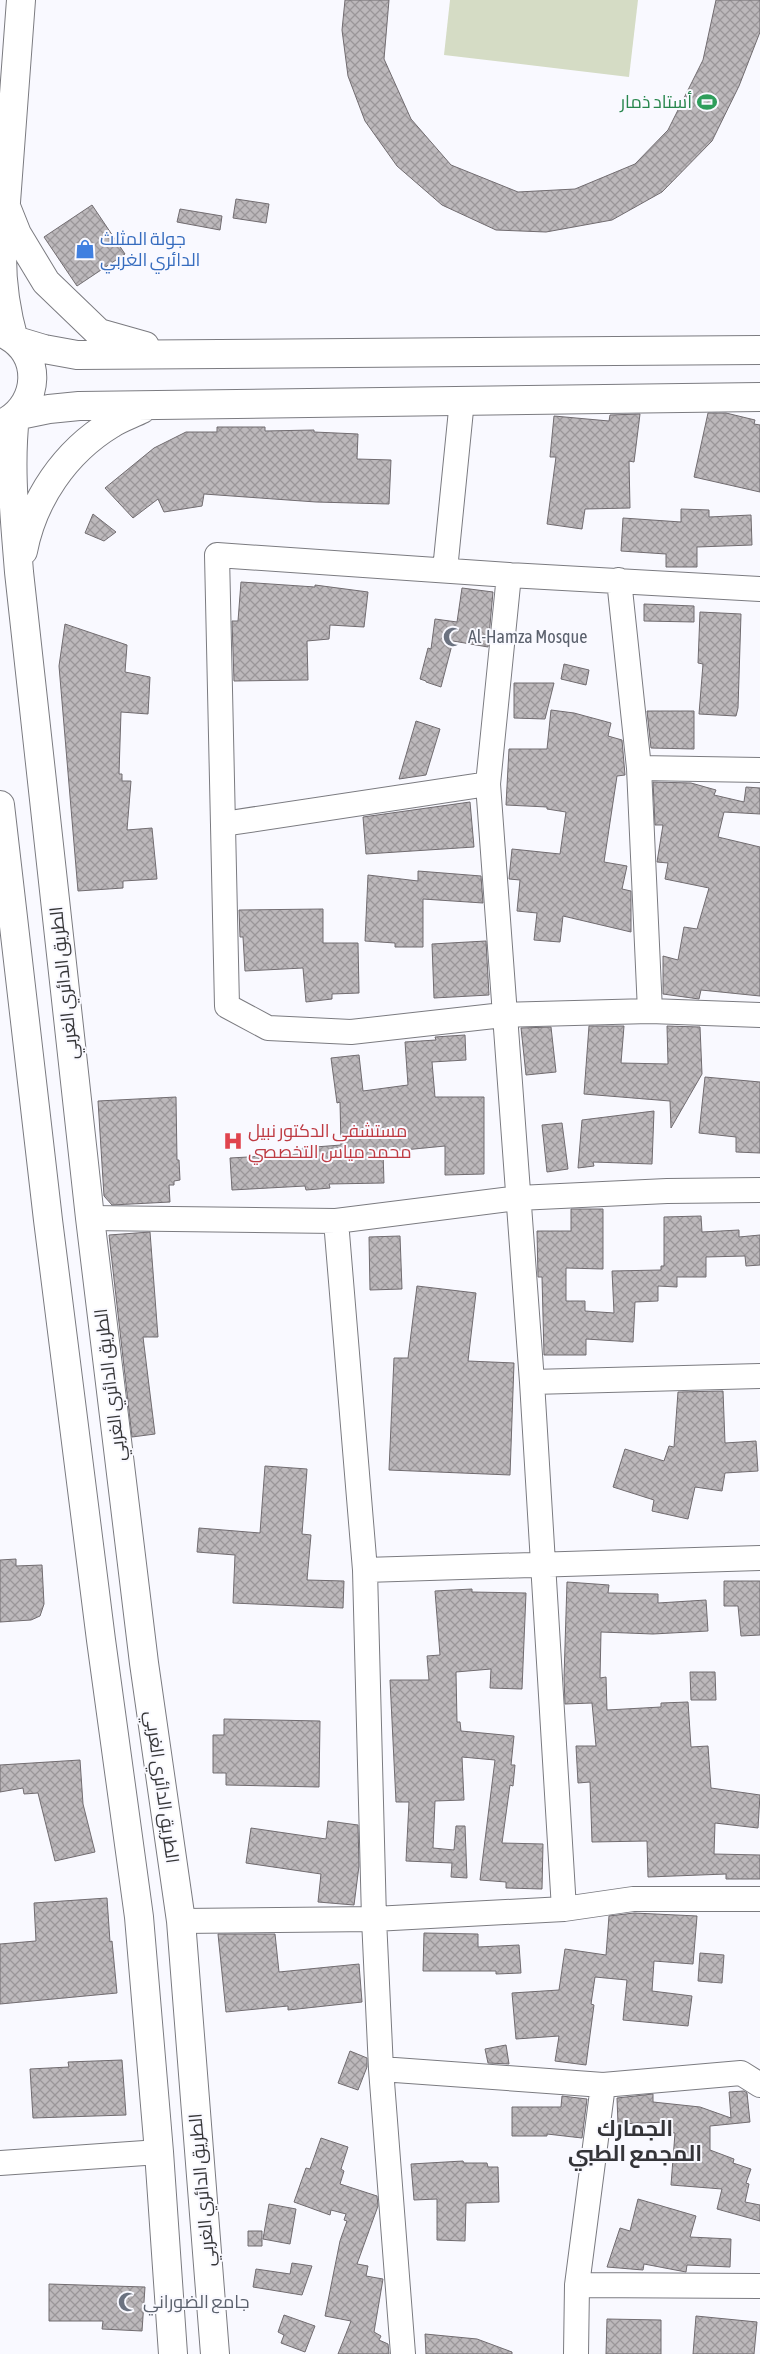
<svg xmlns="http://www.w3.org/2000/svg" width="760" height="2354" font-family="'Asap Condensed',Cairo,sans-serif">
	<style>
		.park { fill: #d5dcc5 }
		.building { fill: url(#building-cross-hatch); stroke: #716c70 }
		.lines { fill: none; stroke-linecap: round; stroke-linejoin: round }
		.minor-casing { stroke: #7b7b80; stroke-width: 26 }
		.major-casing { stroke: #7b7b80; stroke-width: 30 }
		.minor { stroke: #fff; stroke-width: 24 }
		.major { stroke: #fff; stroke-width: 28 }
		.labels { text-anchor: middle; stroke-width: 4; stroke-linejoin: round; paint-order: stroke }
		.leisure-label { font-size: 18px; fill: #27864d; stroke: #f9f9ff; text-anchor: end }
		.shop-label { font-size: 18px; fill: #366cbe; stroke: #f9f9ff; text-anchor: start }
		.worship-label { font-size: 18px; fill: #5b616d; stroke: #f9f9ff; text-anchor: start }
		.street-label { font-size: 18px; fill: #353537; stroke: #f9f9ff }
		.health-label { font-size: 18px; fill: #be3a42; stroke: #f9f9ff; text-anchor: start }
		.district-label { font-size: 22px; font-weight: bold; fill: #343438; stroke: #f9f9ff }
	</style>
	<defs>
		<pattern id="building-cross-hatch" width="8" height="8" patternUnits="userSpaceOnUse" patternTransform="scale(1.25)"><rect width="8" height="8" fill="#bcb8bb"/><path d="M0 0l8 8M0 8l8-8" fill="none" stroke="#9a9699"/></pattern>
	</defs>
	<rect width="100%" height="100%" fill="#f9f9ff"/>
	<path class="park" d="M450,0h188l-9,77 -185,-22z"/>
	<path class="building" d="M345,0h44l-5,59 27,60 40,46 67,27 57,-3 60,-25 33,-34 35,-70 13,-60h44v32l-21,54 -27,55 -50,51 -50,28 -66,12 -50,-2 -54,-25 -45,-39 -32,-45 -17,-45 -6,-46z
		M236,199l33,5 -3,19 -33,-5z
		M92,205l33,49 -48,32 -33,-49z
		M180,209l42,7 -2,14 -43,-8z
		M708,413h18l29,7 -1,4 6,1v67l-66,-15z
		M640,414l-6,48 -5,-1 1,47 -45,1 -3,20 -35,-5 9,-67h-6l4,-41 55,5 1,-6z
		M217,427h48v4l49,-1v2l44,2 -1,25 34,1 -2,44 -73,-2 -112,-8 -2,12 -38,6 -6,-13 -25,19 -28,-30 49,-40 32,-16h31z
		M681,509l28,1v7l42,-2 1,30 -55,2v20h-31v-13l-45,-3 2,-33 58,4z
		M93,514l23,18 -12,9 -19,-8z
		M241,582l74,5v-2l53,7 -4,35 -34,-2 -1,14 -22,2 1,39 -74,1 -2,-60h6z
		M462,588l31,4 -5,55 -35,-6 -12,46 -15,-5v-1l-6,-2 8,-31 3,1 4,-30 22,3z
		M644,604l50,2v16l-50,-1z
		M700,612l41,2 -3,94 -2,8 -37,-2 4,-50 -5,-1z
		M65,624l62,21 -2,27 25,5 -2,37 -27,-2 -2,62h3v7h9l-4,49 25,-2 5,51 -34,2v7l-45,3 -19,-225z
		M564,664l25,6 -3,15 -25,-6z
		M514,683h40l-9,36 -31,-1z
		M551,710l23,3 37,10 -3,13 14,4 3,35 -8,1 -13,86 23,4 -5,23 9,2v41l-68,-16 -3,26 -26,-2 3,-27 -20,-2 3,-31 -11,-1 3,-30 48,5 6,-42 -19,-3v-2l-41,-2 3,-56h38z
		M647,711h47v38l-43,-1z
		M416,721l24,8 -14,46 -27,4z
		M653,782l38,1 25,7 -2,5 30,7 2,-15 14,1v26l-36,-2 -6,25 42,10v149l-59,-6 -2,9 -36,-5v-38l15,4 6,-33 13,2 12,-41 -44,-9 3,-16 -11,-1 6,-37h-8z
		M470,802l4,45 -108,7 -3,-37z
		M418,871l63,5 2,27 -60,-4v48h-28v-4l-30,-2 3,-66 50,6z
		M323,909v34h35l1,50 -27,1v5l-26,3 -3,-34 -58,3 -2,-34h-3l-1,-27z
		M486,941l3,54 -55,3 -2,-54z
		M589,1026h35l-3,37 47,1 -1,-38 33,1 2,47 -31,54 -1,-27 -86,-7z
		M551,1027l5,45 -30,3 -5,-47z
		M465,1035l1,25 -34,2 3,35h49v77l-39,1v-29l-62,6 1,31 -55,1 1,4 -24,2 -1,-4 -73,4 -2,-32 72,-4v-6l39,-3 -1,-43 -3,1 -6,-45 28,-3 4,36 45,-6 -3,-43 31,-2 -1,-3z
		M705,1077l55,5v71l-24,-1v-15l-37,-4z
		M176,1097l1,63h2l1,20 -6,1v4h-5l1,17 -58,3 -8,-9 -6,-95z
		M654,1111l-2,53 -59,-2 1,4 -16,2 4,-48z
		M562,1123l6,46 -21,3 -5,-47z
		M571,1209h32v60l-37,-1v33h19v10l29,2 -2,-42 49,-1v-4h3v-49l37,-1 1,16 37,-2v7l21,-2v30l-14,1 -1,-10 -39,1v20h-29v10l-19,-1v15l-23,1 -2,40 -47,-3v16h-42l-2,-78h-4l-1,-46h34z
		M150,1232l8,105h-15l12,97 -23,3 -23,-202z
		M400,1236l2,53 -32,1 -1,-53z
		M417,1286l59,7 -8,68 46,2 -4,112 -121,-5 5,-112h14z
		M723,1391l2,52 31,-2 2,30 -33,2 -3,18 -27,-4 -7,32 -36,-8 2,-11 -41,-13 12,-38 39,12 5,-15 5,1 4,-55z
		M265,1466l42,3 -5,65 9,1 -4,45 37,1 -1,27 -110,-5 2,-48 -38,-3 2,-24 61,5z
		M16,1559v7l26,-1 2,39 -4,12 -9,4 -31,2v-62z
		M724,1581h36v54l-19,1 -3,-30h-14z
		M567,1582l42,3 -1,8 50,1v9l48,-3 2,31 -55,3 -52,-2 -1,46 6,-1 1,33 54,-3v-4l27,-1 3,45 17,-1 3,42 49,7 -2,33 -43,-5 -1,31 46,1v24h-34v-5l-78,3 -1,-36 -55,1 -2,-60 -12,1 -2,-37h20l-4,-43 -27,1 -1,-26z
		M472,1589v3l54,1 -4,96 -32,-1 1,-19 -35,3 1,50h3l1,9 53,5 -3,29h4l-2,21 -3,-1 -8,58 41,1 -1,45 -36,-1v-6l-26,-2 15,-120 -33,-3 2,43 -29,1 -2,47 21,2 2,-24h9l2,52 -16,-1 1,-14 -46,-2 3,-59h-13l-6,-122h39l-2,-24 13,-1 -5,-64z
		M690,1672h25l1,28h-25z
		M224,1719l96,2 -1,66 -93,-2v-12h-13v-38h11z
		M80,1760l3,44 12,48 -40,9 -17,-68 -14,1 -1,-6 -23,4v-27z
		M328,1821l30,4 1,41 -5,39 -36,-3 3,-28 -75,-11 5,-35 75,11z
		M107,1898l3,44 2,-1 5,52 -117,11v-60l36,-3 -2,-38z
		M634,1913l63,3 -4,48 -39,-3 -2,30 40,5 -4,30 -65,-6 4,-40 -32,-3 -4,27 3,1 -8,60 -31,-4 4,-25 -43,3 -4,-46 47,-3 6,-41 41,6 3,-39z
		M424,1933l54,1v13l41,-2 2,28 -25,1v-3h-73z
		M218,1934h57l4,38 80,-8 3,38 -74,8v-4l-62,6z
		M700,1953l24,2 -2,28 -24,-2z
		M506,2045l3,19 -21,-1 -3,-14z
		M350,2051l17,7v9l-9,23 -20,-7z
		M122,2060l4,55 -93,3 -3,-49 39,-2 -1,-5z
		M744,2091l3,2 3,29 -40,4v24l24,9 -1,4 18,6 -5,14 3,1 -4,18 15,3v16l-43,-12 5,-20 -51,-4 4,-52 -10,-1 2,-10 -49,2 -1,-26 36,-4v8l47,5 31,11 -2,-26z
		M562,2096l25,3 -5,39 -35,-4v2h-35v-29h49z
		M321,2138l27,9 -7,22 3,2 -4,13 37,12 1,10 -21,58 11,2 -2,10 17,3 -9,53 7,4 -2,4 9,4 1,10h-51l13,-33 -26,-5 15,-75 7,-20 -3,-1 2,-6 -15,-4 -1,5 -36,-13 12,-34 4,1z
		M463,2161l1,2h23l1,4h10l1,35 -33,1 -1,38 -28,-1v-41l-23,1 -3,-36z
		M638,2199l58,17 -6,21 41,2 -1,28 -43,-2 -1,7 -42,-8 -1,6 -36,-3 13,-39 10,3z
		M269,2204l27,5 -6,35 -27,-5z
		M248,2231h14v15h-14z
		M292,2263l20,3 -10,29 -49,-8 3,-18 34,5z
		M49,2284l96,3 -3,44 -40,-2 1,-8h-54z
		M284,2315l31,11 -10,26 -24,-9 3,-8 -6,-3z
		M696,2316l61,6 -3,32h-61z
		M607,2319l54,1v34h-55z
		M425,2334l52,5 35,13v2h-86z"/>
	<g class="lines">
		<defs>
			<path id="minor" d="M445,570l17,-170
				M509,575l-21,209 44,598 32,527
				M619,580l20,188 11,243
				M760,589l-251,-14 -292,-20 10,451 41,22 83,4 152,-17 147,-4 110,4
				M639,768l121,2
				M223,824l265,-40
				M90,1218l246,3 182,-23 149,-7 93,-1
				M336,1221l29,349 9,349 7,150 22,285
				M532,1382l228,-6
				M365,1570l395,-12
				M181,1921l193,-2 190,-10 69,-10h127
				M381,2069l222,16 138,-12 19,12
				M0,2163l159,-11
				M577,2285l183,1
				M576,2354l1,-69 26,-200"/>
			<path id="major" d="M21,0l-19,256c0,30 4,56 12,84l30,9 33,6 683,-5
				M7,209l10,25 29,48 53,51 46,13
				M7,421c32,-19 35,-65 1,-85
				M23,551c10,-52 42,-99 88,-127 9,-6 21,-10 31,-15
				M0,805l48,415 53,420 38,277 20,235 14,202
				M215,2354l-34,-433 -37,-258 -54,-445 -71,-646c-4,-52 -10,-103 -4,-156l34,-7 30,-3 681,-9"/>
		</defs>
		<use href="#minor" class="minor-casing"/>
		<use href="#major" class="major-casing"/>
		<use href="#minor" class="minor"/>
		<use href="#major" class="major"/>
	</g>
	<defs>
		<symbol id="stadium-bare" viewBox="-9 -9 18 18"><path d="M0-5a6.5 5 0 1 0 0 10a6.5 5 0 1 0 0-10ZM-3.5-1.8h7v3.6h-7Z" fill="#2e9e5b" stroke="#f9f9ff" stroke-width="2.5" paint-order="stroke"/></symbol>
		<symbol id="shop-bare" viewBox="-9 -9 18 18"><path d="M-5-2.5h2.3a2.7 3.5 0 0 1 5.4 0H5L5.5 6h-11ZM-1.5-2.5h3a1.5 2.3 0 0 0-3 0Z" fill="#3f7fe0" stroke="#f9f9ff" stroke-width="2.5" paint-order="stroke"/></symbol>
		<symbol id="mosque-bare" viewBox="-9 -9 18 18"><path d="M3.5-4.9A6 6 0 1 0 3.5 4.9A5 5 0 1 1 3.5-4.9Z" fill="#6b7280" stroke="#f9f9ff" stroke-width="2.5" paint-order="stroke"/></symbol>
		<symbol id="hospital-bare" viewBox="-9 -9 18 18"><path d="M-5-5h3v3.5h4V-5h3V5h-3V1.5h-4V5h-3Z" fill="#e0444e" stroke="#f9f9ff" stroke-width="2.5" paint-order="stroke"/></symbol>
	</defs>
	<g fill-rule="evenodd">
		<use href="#stadium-bare" x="693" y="88" width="28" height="28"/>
		<use href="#shop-bare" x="71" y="235" width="28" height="28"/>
		<use href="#mosque-bare" x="439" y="623" width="28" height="28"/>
		<use href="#hospital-bare" x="219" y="1127" width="28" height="28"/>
		<use href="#mosque-bare" x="114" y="2288" width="28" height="28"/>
	</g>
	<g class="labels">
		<g class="leisure-label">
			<text x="692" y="108">أستاد ذمار</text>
		</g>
		<g class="shop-label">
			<text x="100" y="245">جولة المثلث<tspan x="100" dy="21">الدائري الغربي</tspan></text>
		</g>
		<g class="worship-label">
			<text x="468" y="643">Al-Hamza Mosque</text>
			<text x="143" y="2308">جامع الضوراني</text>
		</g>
		<g class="street-label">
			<text transform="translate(64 983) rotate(-96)" y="6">الطريق الدائري الغربي</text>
			<text transform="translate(110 1385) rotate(-97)" y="6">الطريق الدائري الغربي</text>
			<text transform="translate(162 1787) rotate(82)" y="6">الطريق الدائري الغربي</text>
			<text transform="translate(202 2190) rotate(-95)" y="6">الطريق الدائري الغربي</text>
		</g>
		<g class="health-label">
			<text x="248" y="1137">مستشفى الدكتور نبيل<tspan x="248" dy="21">محمد مياس التخصصي</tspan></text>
		</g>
		<g class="district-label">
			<text x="635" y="2136">الجمارك<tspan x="635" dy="25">المجمع الطبي</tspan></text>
		</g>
	</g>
</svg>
